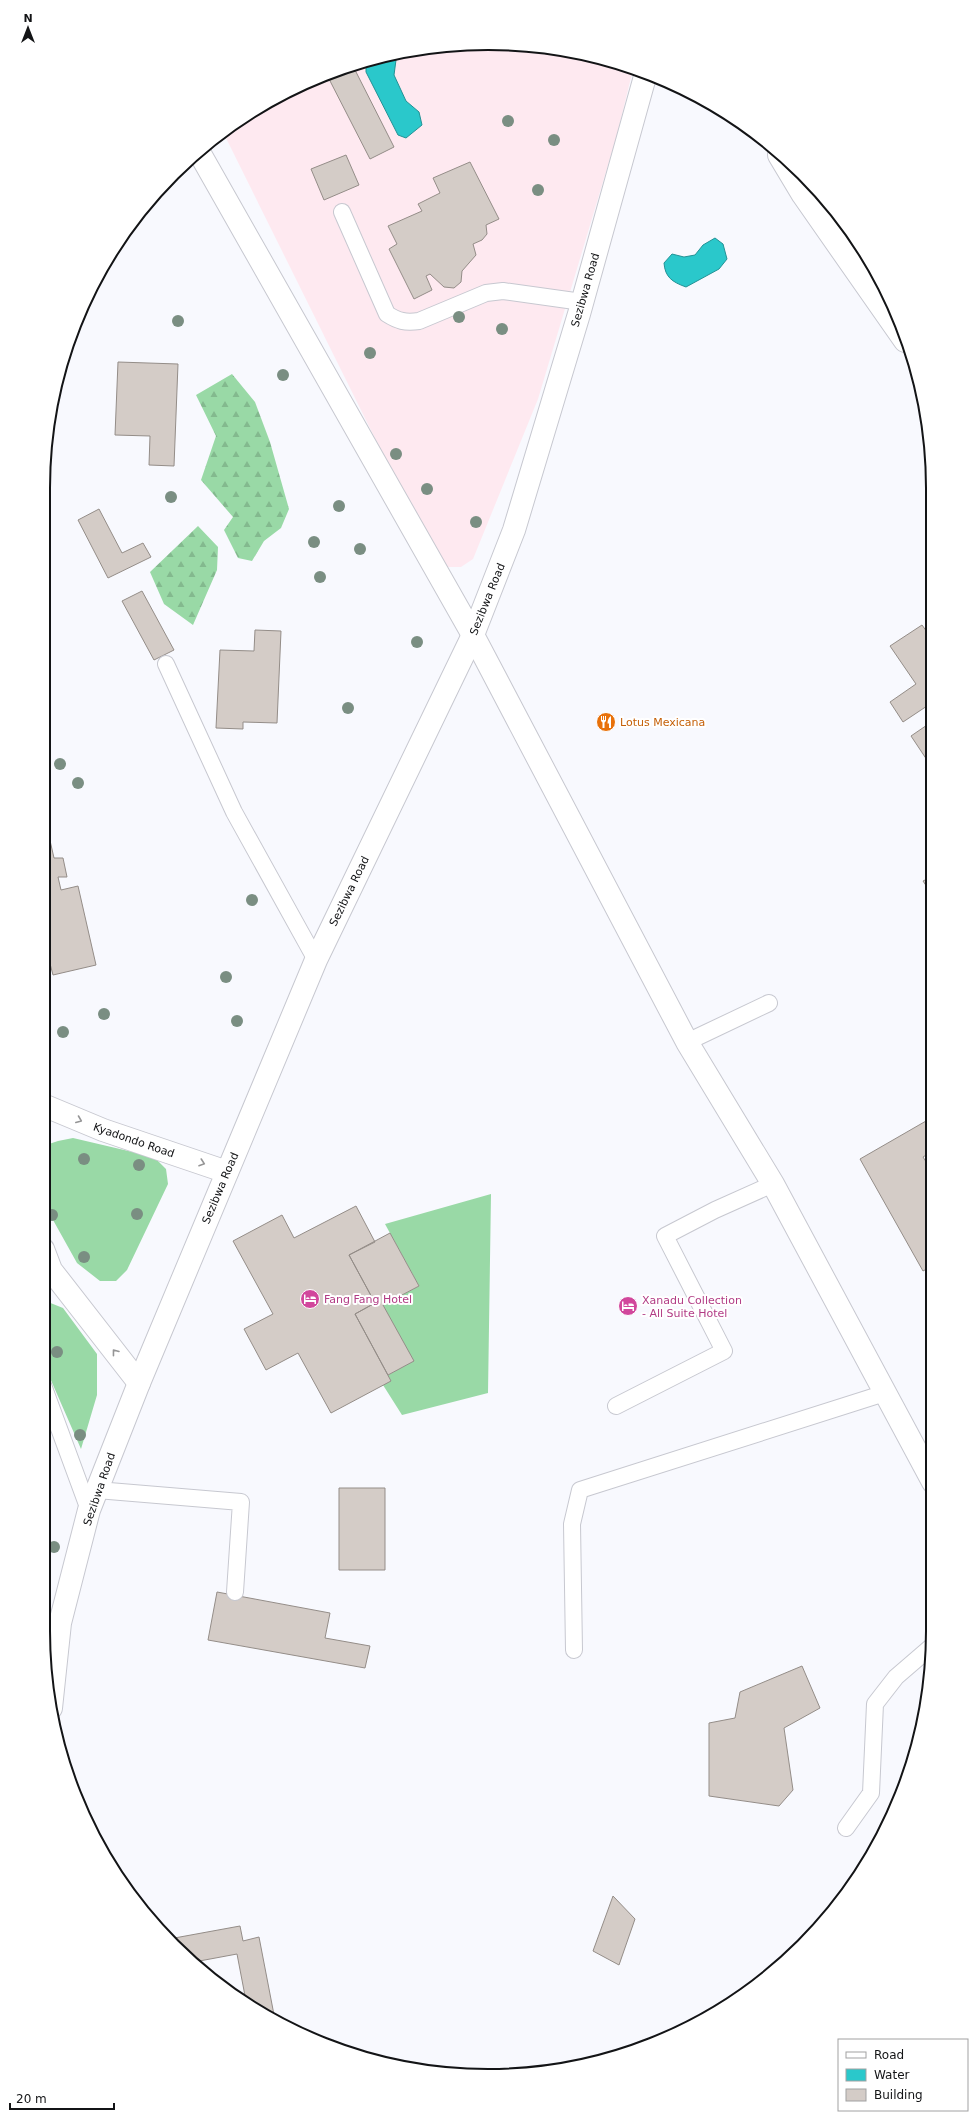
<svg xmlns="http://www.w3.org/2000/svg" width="976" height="2119" font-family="'DejaVu Sans',sans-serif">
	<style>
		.commercial { fill: #fee9f0 }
		.grass { fill: #99d9a6 }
		.forest { fill: url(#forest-firs) }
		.water { fill: #2ac8cb; stroke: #239295 }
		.building { fill: #d4ccc7; stroke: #948d88 }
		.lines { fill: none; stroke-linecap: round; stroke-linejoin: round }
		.lane-casing { stroke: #c7c8d0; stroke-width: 18 }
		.street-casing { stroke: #c7c8d0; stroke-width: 24 }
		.secondary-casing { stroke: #c7c8d0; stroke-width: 24 }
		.lane { stroke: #fff; stroke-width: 16 }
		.street { stroke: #fff; stroke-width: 22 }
		.secondary { stroke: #fff; stroke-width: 22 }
		.tree { fill: #7a8e82 }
		.oneway { stroke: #959596 }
		.labels { text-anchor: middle; stroke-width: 4; stroke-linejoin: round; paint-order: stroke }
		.street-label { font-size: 11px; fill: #131416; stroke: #fff }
		.food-label { font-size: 11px; fill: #c56008; stroke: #fff; text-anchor: start }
		.hotel-label { font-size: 11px; fill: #b23c85; stroke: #fff; text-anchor: start }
		.rim { fill: none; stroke: #131416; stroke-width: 2 }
	</style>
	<defs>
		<pattern id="forest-firs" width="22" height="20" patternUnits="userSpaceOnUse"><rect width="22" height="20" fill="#99d9a6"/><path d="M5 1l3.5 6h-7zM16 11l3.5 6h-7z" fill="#83b98e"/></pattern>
	</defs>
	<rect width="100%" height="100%" fill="#f8f9fe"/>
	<path class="commercial" d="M488,43l87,9 58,17 -16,66 -79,264 -65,160 -12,8h-16l-27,-42 -195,-393 18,-14 76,-41 84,-25z"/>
	<path class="grass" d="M73,1138l81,19 12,12 2,15 -41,86 -11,11h-16l-23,-18 -34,-61v-56l15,-5z
		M491,1194l-3,199 -86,22 -19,-30 5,-10 25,-14 -30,-56 36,-19 -34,-62z
		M43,1300l20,8 34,46v41l-16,54 -38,-87z"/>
	<path class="forest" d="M232,374l23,28 15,40 19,67 -8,19 -17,13 -12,20 -14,-3 -14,-28 9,-13 -32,-37 15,-44 -20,-41z
		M198,526l20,21 -1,23 -24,55 -29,-21 -14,-32z"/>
	<path class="water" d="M394,54l2,6 -2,15 12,26 13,11 3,13 -16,13 -8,-3 -32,-63v-10z
		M715,238l8,6 4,15 -8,10 -33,18c-14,-5 -21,-10 -22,-24l8,-9 12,3 11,-2 8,-10z"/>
	<path class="building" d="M353,66l41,81 -24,12 -42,-82z
		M346,155l13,30 -35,15 -13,-31z
		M470,162l29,57 -13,6 1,9 -5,6 -9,4 3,11 -14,16 -1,11 -7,6 -10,-1 -14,-13 -4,2 6,14 -18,9 -25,-50 8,-5 -9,-18 34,-15 -4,-7 22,-11 -7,-15z
		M118,362l60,2 -4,102 -25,-1 1,-29 -35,-1z
		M99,509l23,44 21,-10 8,14 -43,21 -30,-58z
		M142,591l32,59 -20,10 -32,-59z
		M922,625l8,11v68l-27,18 -13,-20 26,-18 -26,-38z
		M255,630l26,1 -4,92 -34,-1v7l-27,-1 4,-78 34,1z
		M930,723v39l-1,1 -18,-27z
		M46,823l8,35h9l4,19h-9l3,13 17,-4 18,79 -43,10 -5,-19 -5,1v-133z
		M931,877v16l-8,-12z
		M926,1121l5,9v22l-8,5 9,14v95l-9,5 -63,-112z
		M356,1206l19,36 -26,13 26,48 -20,11 36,67 -60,32 -33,-60 -32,17 -22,-41 29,-15 -40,-73 49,-26 12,23z
		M390,1233l29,53 -36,19 31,56 -26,14 -33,-61 20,-11 -26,-48z
		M339,1488h46v82h-46z
		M217,1592l113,21 -5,25 45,8 -5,22 -157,-28z
		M802,1666l18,42 -36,20 9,62 -14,16 -70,-10v-73l26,-5 5,-26z
		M613,1896l22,23 -16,46 -26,-14z
		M240,1926l3,15 16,-4 16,83 -31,-18 2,-1 -9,-47 -43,8 -25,-23z"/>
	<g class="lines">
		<defs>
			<path id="lane" d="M342,212l45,102c11,7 18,9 32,7l67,-28 17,-2 79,11
				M166,664l68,148 82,148
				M687,1042l82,-39
				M43,1385l46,125
				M616,1406l108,-55 -59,-115 50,-26 58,-26
				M97,1490l144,12 -6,90
				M574,1650l-2,-126 8,-34 305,-97
				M846,1828l25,-35 4,-89 21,-27 36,-31"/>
			<path id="street" d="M199,152l274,483 214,407 86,142 160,298
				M779,155l24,40 102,146
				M43,1105l60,25 124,42
				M43,1249l8,21 88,113"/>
			<path id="secondary" d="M51,1708l9,-85 29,-113 50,-127 177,-423 157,-325 41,-105 65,-216 67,-241"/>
		</defs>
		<use href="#lane" class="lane-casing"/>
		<use href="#street" class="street-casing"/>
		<use href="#secondary" class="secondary-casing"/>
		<use href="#lane" class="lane"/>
		<use href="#street" class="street"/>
		<use href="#secondary" class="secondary"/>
	</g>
	<g class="tree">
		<circle cx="508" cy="121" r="6"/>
		<circle cx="554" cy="140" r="6"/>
		<circle cx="538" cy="190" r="6"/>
		<circle cx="459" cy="317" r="6"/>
		<circle cx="178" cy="321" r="6"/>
		<circle cx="502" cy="329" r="6"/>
		<circle cx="370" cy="353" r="6"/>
		<circle cx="283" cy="375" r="6"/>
		<circle cx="396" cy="454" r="6"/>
		<circle cx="427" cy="489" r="6"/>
		<circle cx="171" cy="497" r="6"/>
		<circle cx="339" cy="506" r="6"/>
		<circle cx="476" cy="522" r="6"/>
		<circle cx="314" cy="542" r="6"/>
		<circle cx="360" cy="549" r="6"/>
		<circle cx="320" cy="577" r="6"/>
		<circle cx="417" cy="642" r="6"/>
		<circle cx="348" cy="708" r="6"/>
		<circle cx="60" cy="764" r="6"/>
		<circle cx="78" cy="783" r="6"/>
		<circle cx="252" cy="900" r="6"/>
		<circle cx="226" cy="977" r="6"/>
		<circle cx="104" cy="1014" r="6"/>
		<circle cx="237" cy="1021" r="6"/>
		<circle cx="63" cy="1032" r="6"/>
		<circle cx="84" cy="1159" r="6"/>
		<circle cx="139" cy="1165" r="6"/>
		<circle cx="137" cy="1214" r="6"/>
		<circle cx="52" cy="1215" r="6"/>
		<circle cx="84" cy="1257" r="6"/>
		<circle cx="57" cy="1352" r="6"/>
		<circle cx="80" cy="1435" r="6"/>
		<circle cx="54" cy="1547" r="6"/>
	</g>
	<defs><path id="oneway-chevron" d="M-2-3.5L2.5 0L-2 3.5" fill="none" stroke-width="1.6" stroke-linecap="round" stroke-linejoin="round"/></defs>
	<g class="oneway">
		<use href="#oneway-chevron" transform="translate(79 1120) rotate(22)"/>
		<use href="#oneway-chevron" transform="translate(202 1163) rotate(19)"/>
		<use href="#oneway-chevron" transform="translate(115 1352) rotate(-128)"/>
	</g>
	<defs>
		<symbol id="restaurant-disc" viewBox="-11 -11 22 22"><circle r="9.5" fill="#e8710a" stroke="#fff"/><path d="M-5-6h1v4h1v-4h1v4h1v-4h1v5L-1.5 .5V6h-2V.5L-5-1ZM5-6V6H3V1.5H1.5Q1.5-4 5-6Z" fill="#fff"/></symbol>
		<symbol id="hotel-disc" viewBox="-11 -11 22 22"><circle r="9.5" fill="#d1479c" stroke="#fff"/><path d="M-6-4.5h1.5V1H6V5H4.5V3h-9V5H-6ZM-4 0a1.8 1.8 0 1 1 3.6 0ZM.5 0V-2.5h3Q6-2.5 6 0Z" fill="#fff"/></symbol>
	</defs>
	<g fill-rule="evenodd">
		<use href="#restaurant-disc" x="595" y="711" width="22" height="22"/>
		<use href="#hotel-disc" x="299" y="1288" width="22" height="22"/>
		<use href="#hotel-disc" x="617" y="1295" width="22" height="22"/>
	</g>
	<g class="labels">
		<g class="street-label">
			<text transform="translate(585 290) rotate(-74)" y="4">Sezibwa Road</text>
			<text transform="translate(487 599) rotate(-68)" y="4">Sezibwa Road</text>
			<text transform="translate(349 891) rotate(-64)" y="4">Sezibwa Road</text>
			<text transform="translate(134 1140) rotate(19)" y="4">Kyadondo Road</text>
			<text transform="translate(220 1188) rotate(-67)" y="4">Sezibwa Road</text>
			<text transform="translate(99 1489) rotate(-71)" y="4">Sezibwa Road</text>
		</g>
		<g class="food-label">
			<text x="620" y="726">Lotus Mexicana</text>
		</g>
		<g class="hotel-label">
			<text x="324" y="1303">Fang Fang Hotel</text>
			<text x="642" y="1304">Xanadu Collection<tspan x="642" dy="13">- All Suite Hotel</tspan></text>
		</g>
	</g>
	<path d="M0 0H976V2119H0ZM488 50H488A438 438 0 0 1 926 488V1631A438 438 0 0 1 488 2069H488A438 438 0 0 1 50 1631V488A438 438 0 0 1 488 50Z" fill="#fff" fill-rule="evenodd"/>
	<path class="rim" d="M488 50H488A438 438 0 0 1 926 488V1631A438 438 0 0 1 488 2069H488A438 438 0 0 1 50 1631V488A438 438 0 0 1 488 50Z"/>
	<rect x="838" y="2039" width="130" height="72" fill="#ffffff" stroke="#a1a1a2"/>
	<rect x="846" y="2052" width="20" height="6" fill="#ffffff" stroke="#a1a1a2"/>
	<text x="874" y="2059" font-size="12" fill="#131416">Road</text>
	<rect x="846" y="2069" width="20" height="12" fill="#2ac8cb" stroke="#a1a1a2"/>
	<text x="874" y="2079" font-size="12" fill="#131416">Water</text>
	<rect x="846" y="2089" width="20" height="12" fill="#d4ccc7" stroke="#a1a1a2"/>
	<text x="874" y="2099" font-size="12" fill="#131416">Building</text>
	<g transform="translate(28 28)" stroke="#ffffff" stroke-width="3" paint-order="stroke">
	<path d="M0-3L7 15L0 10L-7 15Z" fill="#131416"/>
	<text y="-6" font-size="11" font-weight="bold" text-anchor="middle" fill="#131416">N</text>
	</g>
	<path d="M10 2103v6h104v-6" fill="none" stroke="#131416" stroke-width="2"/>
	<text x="16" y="2103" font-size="12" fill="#131416" stroke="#ffffff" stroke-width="3" paint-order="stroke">20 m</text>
</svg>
